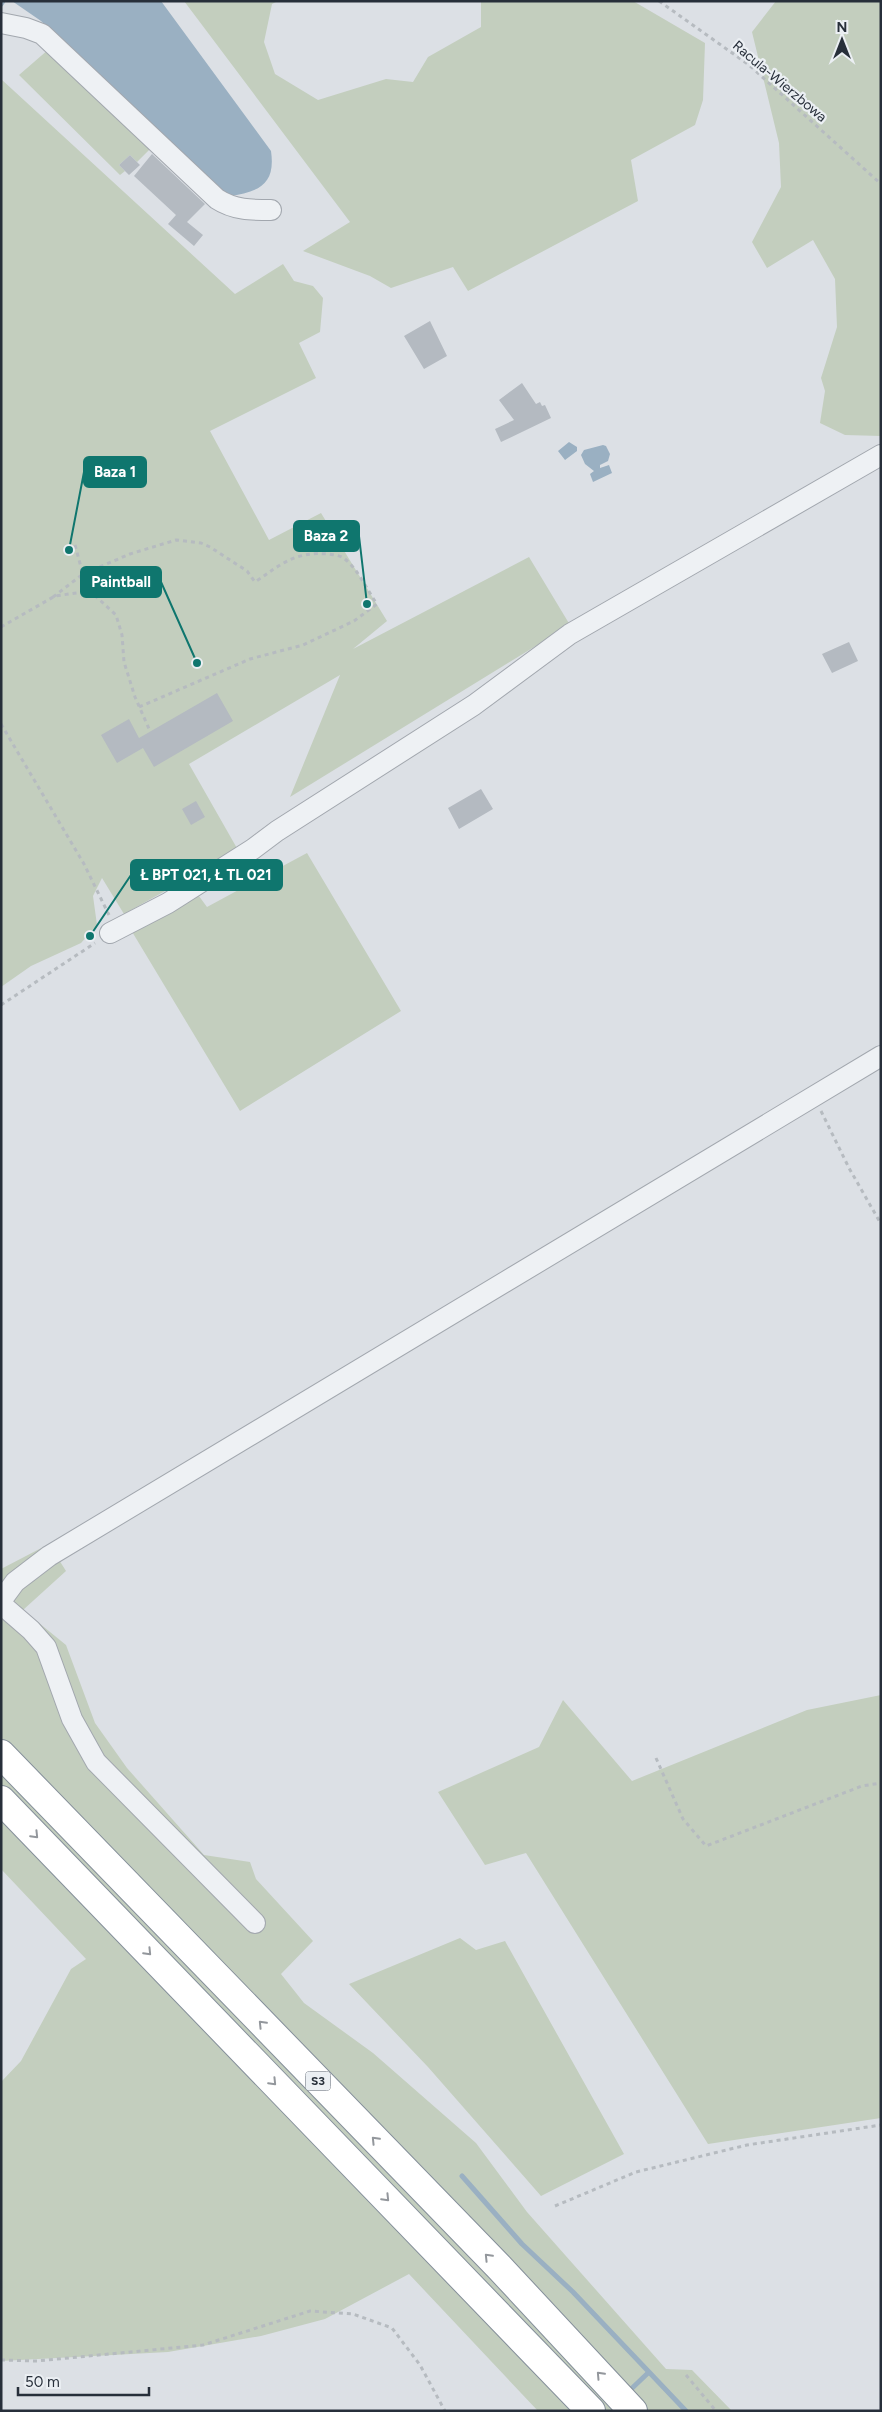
<svg xmlns="http://www.w3.org/2000/svg" width="882" height="2412" font-family="Figtree,sans-serif">
	<style>
		.green { fill: #c3cebe }
		.water { fill: #9ab0c2 }
		.lines { fill: none; stroke-linecap: round; stroke-linejoin: round }
		.stream { stroke: #9ab0c2; stroke-width: 5 }
		.building { fill: #b4bac1 }
		.minor-casing { stroke: #a2a7ae; stroke-width: 22 }
		.highway-casing { stroke: #858f9a; stroke-width: 30 }
		.path { stroke: #b6bbc0; stroke-width: 3; stroke-dasharray: 4 4; stroke-linecap: butt }
		.minor { stroke: #eef1f4; stroke-width: 20 }
		.highway { stroke: #fff; stroke-width: 28 }
		.oneway { stroke: #93979c }
		.labels { text-anchor: middle; stroke-width: 4.5; stroke-linejoin: round; paint-order: stroke }
		.shield { fill: #ebeff3; stroke: #626972; stroke-width: 1 }
		.shield-label { font-size: 12px; font-weight: bold; fill: #272f3a }
		.street-label { font-size: 14px; fill: #272f3a; stroke: #ebeff3 }
		.leader { fill: none; stroke: #0f766e; stroke-width: 2 }
		.callout-dot { fill: #0f766e; stroke: #ebeff3; stroke-width: 2 }
		.callout { fill: #0f766e; stroke: #0f766e; stroke-width: 2 }
		.callout-label { font-size: 15px; text-anchor: middle; font-weight: bold; fill: #fff }
	</style>
	<rect width="100%" height="100%" fill="#dce0e5"/>
	<path class="green" d="M184,1h94l-6,3 -8,38 11,32 43,26 68,-21 27,3 15,-25 53,-30v-26h152l72,42 -2,57 -8,25 -64,35 7,41 -170,90 -15,-24 -62,21 -21,-12 -67,-25 47,-29z
		M776,1h105v435l-36,-1 -25,-12 5,-32 -4,-13 16,-51 -2,-48 -22,-39 -46,28 -15,-26 29,-55 -2,-44 -27,-111z
		M49,49l103,98 -15,15 -7,-7 -11,10 6,6 -5,4 -101,-100z
		M1,79l234,215 48,-30 11,17 19,5 10,12 -3,34 -21,11 17,35 -106,53 59,109 52,-27 66,108 -34,28 176,-92 41,68 -280,172 50,-122 -151,89 49,86 -114,64 -22,-36 -9,18 4,29 -16,18 -50,23 -30,21z
		M307,853l94,158 -161,100 -109,-181 65,-38 11,15z
		M49,1544l17,27 -43,39 43,35 29,78 32,45 77,87 46,7 6,17 57,62 -32,33 23,29 69,50 103,90 51,69 139,157 26,1 40,41h-194l-129,-137 -84,45 -64,17 -93,16 -167,9v-279l20,-21 50,-92 15,-10 -85,-90v-300z
		M881,1695v423l-173,26 -182,-291 -41,12 -47,-73 101,-45 24,-47 69,81 175,-71z
		M460,1938l16,12 29,-9 119,213 -83,42 -113,-129 -79,-83z"/>
	<path class="water" d="M12,1h149l110,150c5,34 -13,41 -42,45l-19,-14 -169,-161z
		M569,442l8,5v4l-12,9 -7,-9z
		M603,445l3,1 4,8 -2,7 -8,4v3l9,-3 3,8 -19,9 -3,-8 4,-3 -9,-7 -4,-9 3,-5z"/>
	<g class="lines">
		<path class="stream" d="M1,4l2,-3
			M462,2176l60,68 51,48 113,119
			M627,2393l22,-21"/>
	</g>
	<path class="building" d="M152,154l53,50 -18,18 16,13 -9,11 -26,-22 8,-9 -42,-39z
		M130,155l10,10 -11,10 -10,-10z
		M430,321l17,35 -23,13 -20,-33z
		M522,383l14,21 4,-2 2,4 3,-1 6,13 -50,24 -6,-13 19,-9 -15,-20z
		M849,642l9,19 -26,12 -10,-19z
		M217,693l16,28 -79,46 -11,-19 -26,15 -16,-28 28,-16 10,19z
		M481,789l12,20 -34,20 -11,-21z
		M196,801l9,16 -14,8 -9,-16z"/>
	<g class="lines">
		<defs>
			<path id="minor" d="M1,23l25,5 16,6 175,165c17,11 34,11 54,11
				M110,933l58,-30 85,-54 24,-18 197,-126 96,-71 311,-179
				M1,1601l14,-19 34,-26 832,-500
				M1,1604l30,26 15,17 26,72 24,43 159,161"/>
			<path id="highway" d="M1,1754l498,513 134,144
				M1,1800l590,611"/>
		</defs>
		<use href="#minor" class="minor-casing"/>
		<use href="#highway" class="highway-casing"/>
		<path class="path" d="M659,1l90,64 132,119
			M75,545l10,37 5,9
			M53,597l30,-23 47,-20 46,-14 25,3 9,4 37,24 8,11c25,-17 40,-31 73,-28 6,1 13,1 18,6 13,11 21,30 31,44l-23,17 -51,24 -53,14 -111,48
			M1,627l54,-31 35,-5 26,24 6,20 2,27 11,35 15,34
			M1,724l83,140 25,51
			M1,1005l94,-62
			M821,1111l28,57 32,56
			M656,1758l27,61 23,27 156,-60 19,-3
			M555,2206l81,-34 111,-27 134,-20
			M1,2360l36,1 166,-16 107,-34 43,3 39,14 28,37 25,46
			M686,2375l30,36"/>
		<use href="#minor" class="minor"/>
		<use href="#highway" class="highway"/>
	</g>
	<defs><path id="oneway-chevron" d="M-2-3.5L2.5 0L-2 3.5" fill="none" stroke-width="1.6" stroke-linecap="round" stroke-linejoin="round" transform="scale(1.25)"/></defs>
	<g class="oneway">
		<use href="#oneway-chevron" transform="translate(35 1835) rotate(46)"/>
		<use href="#oneway-chevron" transform="translate(148 1952) rotate(46)"/>
		<use href="#oneway-chevron" transform="translate(262 2024) rotate(-134)"/>
		<use href="#oneway-chevron" transform="translate(273 2082) rotate(46)"/>
		<use href="#oneway-chevron" transform="translate(375 2140) rotate(-134)"/>
		<use href="#oneway-chevron" transform="translate(386 2198) rotate(46)"/>
		<use href="#oneway-chevron" transform="translate(488 2257) rotate(-134)"/>
		<use href="#oneway-chevron" transform="translate(600 2375) rotate(-133)"/>
	</g>
	<g class="labels">
		<rect class="shield" x="305.5" y="2071.5" width="25" height="19" rx="4"/>
		<g class="shield-label">
			<text x="318" y="2085">S3</text>
		</g>
		<g class="street-label">
			<text transform="translate(780 81) rotate(40)" y="5">Racula-Wierzbowa</text>
		</g>
	</g>
	<path class="leader" d="M69 550L84 472M367 604L359 536M197 663L161 582M90 936L131 875"/>
	<g class="callout-dot">
		<circle cx="69" cy="550" r="5"/>
		<circle cx="367" cy="604" r="5"/>
		<circle cx="197" cy="663" r="5"/>
		<circle cx="90" cy="936" r="5"/>
	</g>
	<g class="callout">
		<rect x="84" y="457" width="62" height="30" rx="5"/>
		<rect x="294" y="521" width="65" height="30" rx="5"/>
		<rect x="81" y="567" width="80" height="30" rx="5"/>
		<rect x="131" y="860" width="151" height="30" rx="5"/>
	</g>
	<g class="callout-label">
		<text x="115" y="477">Baza 1</text>
		<text x="326" y="541">Baza 2</text>
		<text x="121" y="587">Paintball</text>
		<text x="206" y="880">Ł BPT 021, Ł TL 021</text>
	</g>
	<rect width="882" height="2412" fill="none" stroke="#272f3a" stroke-width="5"/>
	<g transform="translate(842 40)" stroke="#ebeff3" stroke-width="4" paint-order="stroke">
	<path d="M0-4L9 19L0 12L-9 19Z" fill="#272f3a"/>
	<text y="-8" font-size="14" font-weight="bold" text-anchor="middle" fill="#272f3a">N</text>
	</g>
	<path d="M18 2387v8h131v-8" fill="none" stroke="#272f3a" stroke-width="2.5"/>
	<text x="25" y="2387" font-size="15" fill="#272f3a" stroke="#ebeff3" stroke-width="4" paint-order="stroke">50 m</text>
</svg>
